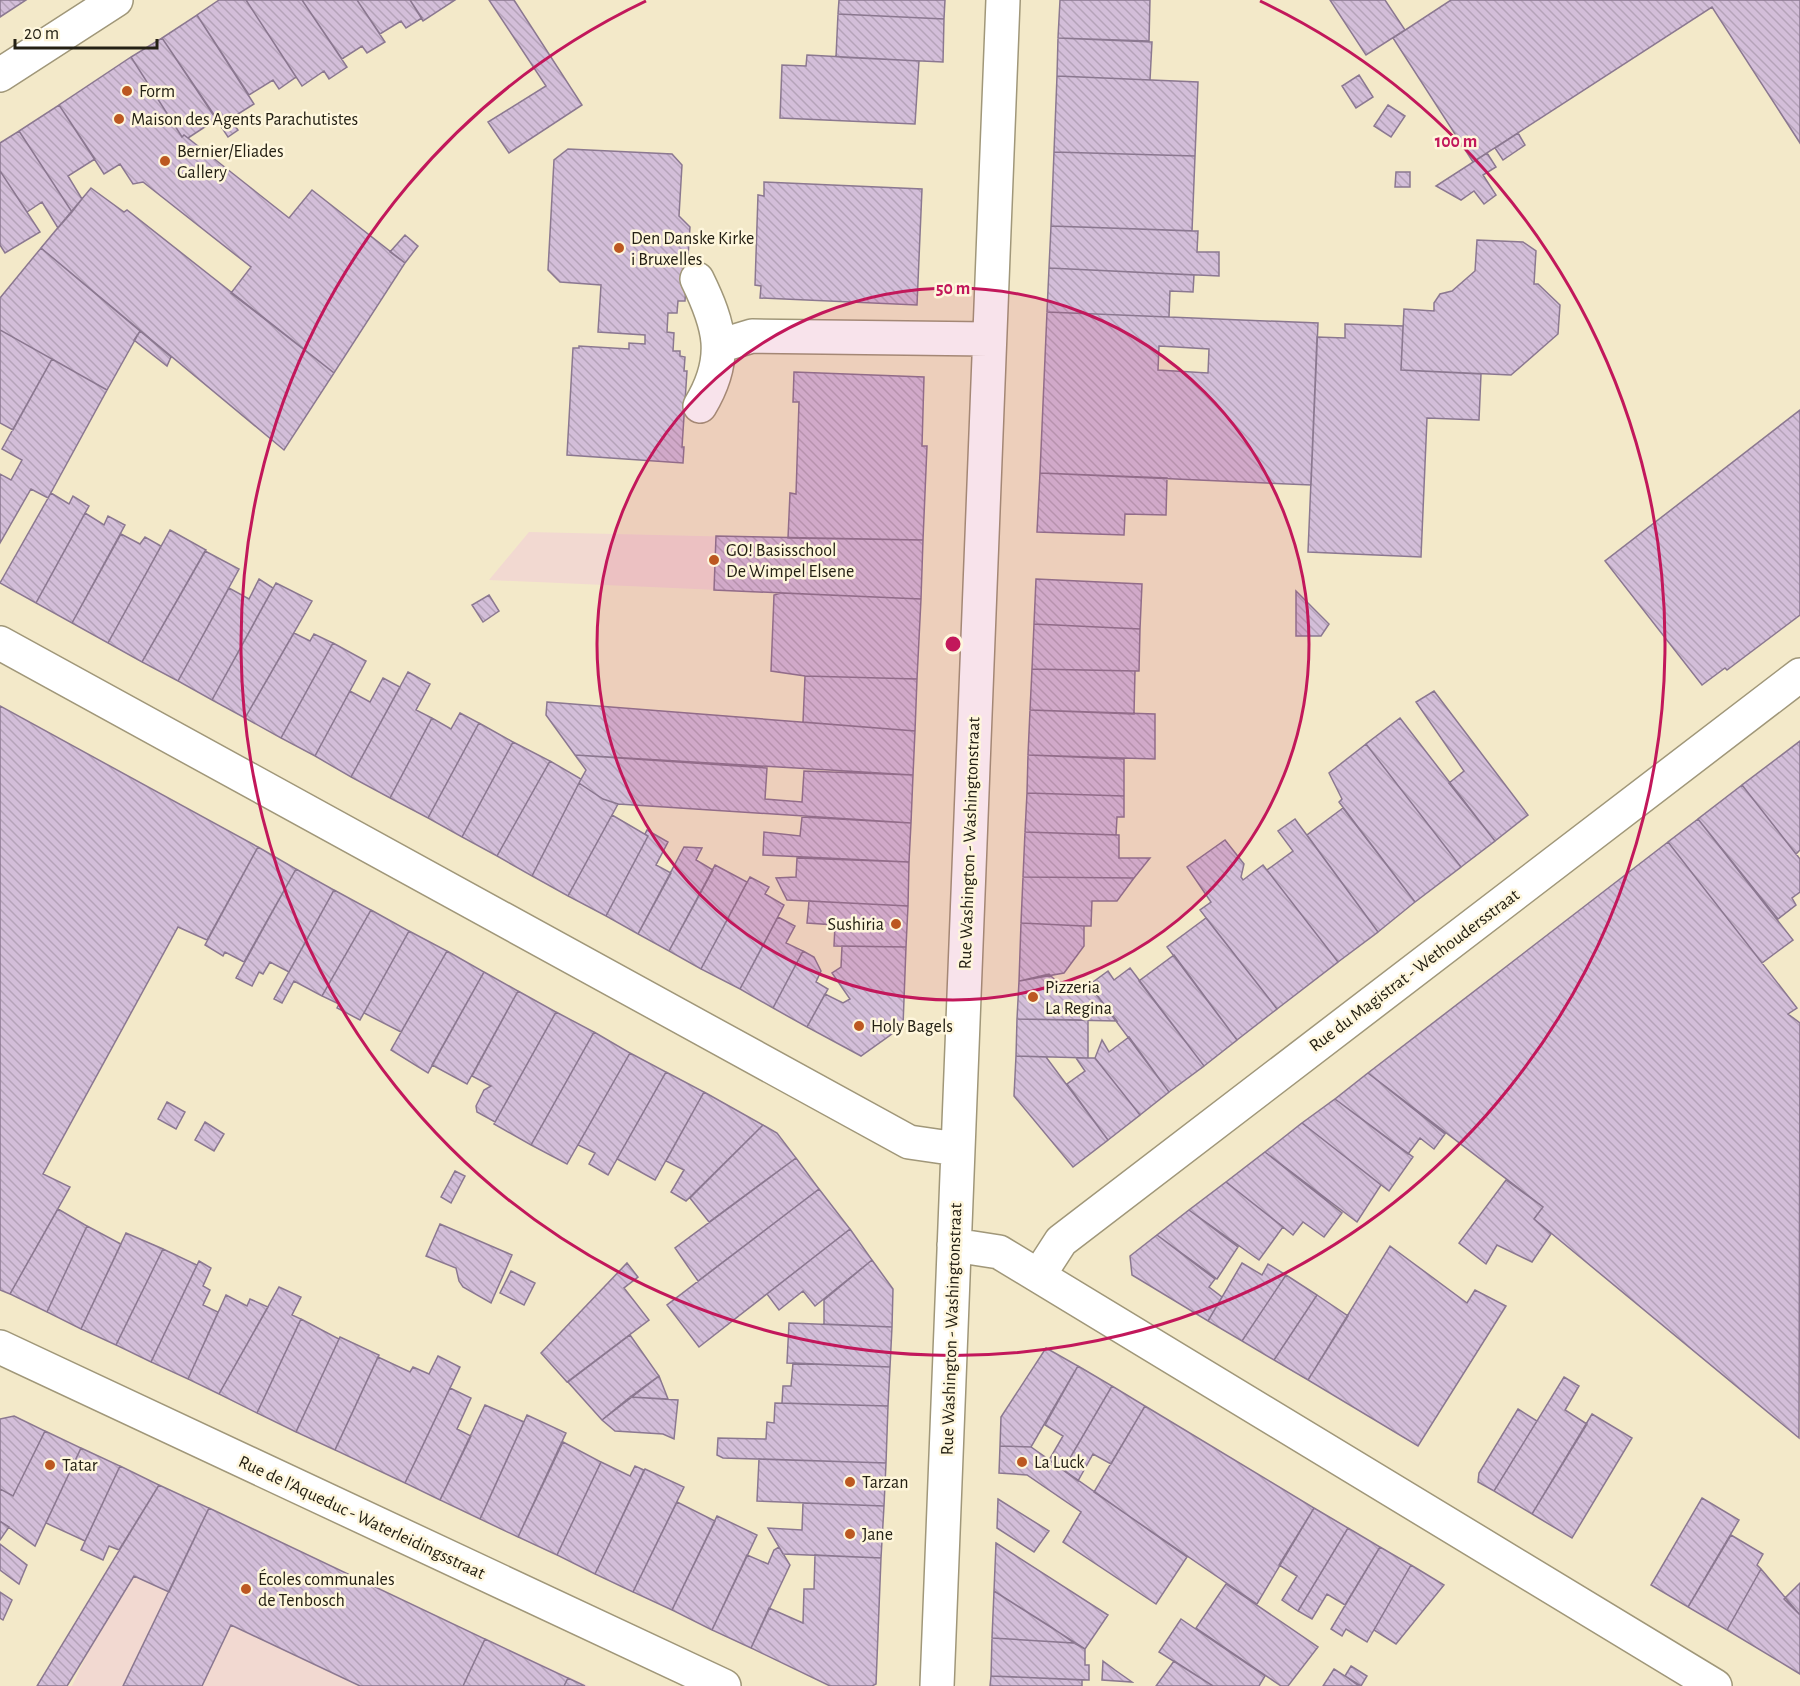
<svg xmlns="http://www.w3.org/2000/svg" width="1800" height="1686" font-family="'Alegreya Sans',sans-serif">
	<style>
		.education { fill: #f2d9d1 }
		.building { fill: url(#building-back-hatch); stroke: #8b7890; stroke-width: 1.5; fill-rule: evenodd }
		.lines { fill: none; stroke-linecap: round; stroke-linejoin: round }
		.minor-casing { stroke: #a09779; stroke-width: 36 }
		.minor { stroke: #fff; stroke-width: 33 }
		.ring { fill: none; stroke: #c2185b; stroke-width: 3 }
		.poi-dot { fill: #bc5821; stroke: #fef6dc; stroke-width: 2 }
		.labels { text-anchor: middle; stroke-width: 5; stroke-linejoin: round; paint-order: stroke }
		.poi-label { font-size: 18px; fill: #242014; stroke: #fef6dc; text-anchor: start }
		.street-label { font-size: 18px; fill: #242014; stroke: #fef6dc }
		.centre { fill: #c2185b; stroke: #fef6dc; stroke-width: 3 }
		.ring-label { font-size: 18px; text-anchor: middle; font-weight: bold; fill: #c2185b; stroke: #fef6dc; stroke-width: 5; stroke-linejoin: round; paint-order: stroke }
	</style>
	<defs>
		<pattern id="building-back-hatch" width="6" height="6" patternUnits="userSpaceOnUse" patternTransform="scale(1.5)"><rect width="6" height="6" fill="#d3bed9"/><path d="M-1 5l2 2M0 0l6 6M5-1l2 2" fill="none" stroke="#b5a3b9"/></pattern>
	</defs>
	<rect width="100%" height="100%" fill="#f3e9c9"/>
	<path class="education" d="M529,532l259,6 133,61 -432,-19z
		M163,1492l426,194h-517z"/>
	<path class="building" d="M0,0h26l-26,17z
		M219,0h27l50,77 -17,12 -6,-9 -24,15 -52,-80z
		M246,0h56l45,67 -18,12 -5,-8 -22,15z
		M302,0h55l28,42 -18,11 -5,-7 -20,13z
		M357,0h53l12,18 -16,10 -5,-7 -21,13z
		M410,0h45l-32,21z
		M489,0h25l68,105 -73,48 -21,-31 58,-36z
		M839,0h106l-1,19 -106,-5z
		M1060,0h90l-1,41 -91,-3z
		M1330,0h55l20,30 -39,25z
		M1451,0h349v143l-88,-136 -239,155 -80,-124z
		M838,14l106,5 -1,43 -107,-5z
		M197,15l57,89 -24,15 8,11 -10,7 -66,-99z
		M162,38l55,81 -29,19 -4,-3 -2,2 -51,-80z
		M1058,38l94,4 -2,38 -93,-4z
		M807,55l112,6 -4,63 -135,-6 2,-53 24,1z
		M131,57l51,80 2,-2 105,83 23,-28 93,73 -71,110 -103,-80 20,-26 -108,-85 -10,2 -13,-20 -16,10 -45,-69z
		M1359,75l14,22 -17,11 -14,-22z
		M1057,76l141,6 -3,74 -141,-4z
		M59,105l36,54 -27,17 14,23 -10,13 -53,-81z
		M1388,105l17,11 -14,21 -17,-11z
		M19,131l53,81 -14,16 -16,-26 -15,10 -27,-41v-28z
		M1518,133l7,12 -22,15 -8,-12z
		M568,149l104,5 10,11 -3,51 11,11 -5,74h-7l-1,12h-9l-1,19 7,1 -1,18h7v5l5,1 -1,14h3l-5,76h2l-1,16 -116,-8 6,-107h6v-2l50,3v-6l16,1v-9l-47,-3 3,-47 -41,-3 -12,-12 6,-110z
		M1054,152l141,4 -3,75 -141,-5z
		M1487,153l9,14 -13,8 13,20 -12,9 -10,-13 -13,9 -25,-14z
		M0,171l40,61 -35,21 -5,-8z
		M1396,172h14v15h-15z
		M764,182l158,7 -5,116 -157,-7 1,-12 -6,-1 3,-90 6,1z
		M91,188l33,24 3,-2 207,163 -50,77 -243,-202z
		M1051,226l147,5 -1,21h22v24l-170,-8z
		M405,235l13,11 -13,17 -15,-11z
		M1477,240l46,2 13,9 -2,33h4l22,21 -2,29 -47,41 -110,-5 3,-61 30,2v-8l6,-9 12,-3 23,-20z
		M41,248l99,83 -33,59 -107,-60v-32z
		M1049,268l145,7 -1,17 -23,-1 -1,26 -122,-5z
		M1047,312l271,11 -7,162 -271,-12zM1159,346l50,3 -1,24 -50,-3z
		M1345,324l58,2 -2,44 80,4 -2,46 -52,-2 -6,139 -113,-5 9,-215 28,1z
		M0,330l52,29 -39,71 -13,-7z
		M140,331l31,26 -4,9 -33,-26z
		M52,359l55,31 -59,108 -17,-9 -31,54v-69l11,6 11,-20 -20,-11z
		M794,372l130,5 -2,69h5l-4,94 -135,-2 2,-45 6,1 3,-92h-6z
		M1800,410v205l-73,55 -2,-2 -23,17 -97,-124z
		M1040,473l127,5 -1,37 -41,-1 -1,21 -87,-3z
		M51,493l18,11 4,-8 16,10 -53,97 -36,-20z
		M85,513l19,12 4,-9 17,9 -53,98 -36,-20z
		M170,530l36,20 -64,112 -34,-19z
		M121,534l19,10 5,-7 16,9 -53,97 -36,-20z
		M716,536l207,4 -2,59 -207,-9z
		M205,551l34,18 -61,112 -36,-19z
		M259,579l14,9 -61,112 -34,-19 51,-93 20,11z
		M1036,579l106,5 -2,45 -106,-5z
		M276,583l36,18 -67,117 -33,-18z
		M1296,591l33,33 -8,12h-25z
		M781,593l140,6 -4,80 -112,-3 -34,-5 3,-76z
		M489,595l10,16 -16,11 -11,-17z
		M1034,624l106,5 -1,42 -107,-2z
		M294,633l16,8 4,-7 19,9 -52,95 -36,-20z
		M333,643l33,18 -51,95 -34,-18z
		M1032,669l103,2 -1,43 -104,-4z
		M408,672l22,12 -14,26 16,8 -42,80 -39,-21z
		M805,676l112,3 -2,52 -112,-9z
		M383,678l17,9 -49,90 -36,-21 35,-65 20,11z
		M1434,691l94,124 -33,26 -46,-58 15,-12 -48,-69z
		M547,702l368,29 -2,44 -338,-20 -29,-40z
		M0,706l258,141 -51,93 -29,-13 -135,247 27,13 -60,107 -10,-4z
		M1030,710l125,4v45l-127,-4z
		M460,713l19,10 -51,95 -38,-20 42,-80 19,11z
		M1400,718l95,123 -34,26 -95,-123z
		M479,723l34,19 -51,95 -34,-19z
		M1800,741v109l-4,4 -54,-69z
		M513,742l37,19 -53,95 -35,-19z
		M1366,744l95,123 -46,35 -76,-100 3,-3 -13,-26z
		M575,755l192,13 -2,31 37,3 2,-31 109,4 -2,48 -293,-19 -15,-5 -24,-16 7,-13z
		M1028,755l96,4v37l-97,-3z
		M550,761l31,18 -49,97 -35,-20z
		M579,783l24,16 15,5 -50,92 -36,-20z
		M1742,785l58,74v33l-8,6 4,7 -18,14 -80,-100z
		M1027,793l97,3v21h-7l-1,18 -91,-3z
		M1343,808l72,94 -37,30 -71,-97z
		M612,815l36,21 -42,80 -38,-20z
		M802,817l109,6 -2,39 -146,-7 1,-23 36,4z
		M1295,819l83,113 -40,30 -71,-92 26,-19 -15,-20z
		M1698,819l95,121 -31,23 -94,-121z
		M647,830l21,12 -12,23 15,8 -33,61 -32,-18 42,-80 -3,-2z
		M1025,832l94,3v23h31l-16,20 -111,-1z
		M1225,840l19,24 -3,13 2,3 20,-15 75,97 -61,47 -77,-99 11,-8 -24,-35z
		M1668,842l129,166 -9,6 12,9 -1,415 -265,-219 9,-12 -175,-134z
		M258,847l38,22 -52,93 -19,-10 -2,4 -18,-11z
		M684,847l18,1 -6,12 17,10 -44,81 -31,-17z
		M797,858l112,4 -1,44 -121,-6 -11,-22 20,-1z
		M715,865l32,17 -46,87 -32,-18z
		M296,869l38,21 -45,82 -19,-10 -7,12 -4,-2 -7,14 -16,-8z
		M750,877l19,10 -4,7 19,11 -44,84 -39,-20z
		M1023,877l111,1 -17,23h-25l-1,25h-7l-63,-3z
		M334,890l37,20 -49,86 -28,-15 -12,22 -8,-4z
		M809,901l99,5 -2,41 -72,-1 1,-21 -28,-2z
		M371,910l38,21 -49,89 -23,-12 2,-4 -17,-8z
		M778,917l17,9 -9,17 17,8 -30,57 -33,-19z
		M1206,918l71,91 -40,31 -70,-93z
		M1021,923l63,3v20l-20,27 -45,8z
		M409,931l38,20 -46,81 -37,-19z
		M842,946l64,1 -3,79 -42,30 -54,-29 18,-33 18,9 7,-4 -18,-26 9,-6z
		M447,951l37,21 -56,101 -37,-23z
		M803,951l11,6 7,14 -5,11 12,7 -21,38 -34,-19z
		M1174,955l63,85 -33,26 -65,-85z
		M1130,968l74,98 -35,26 -80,-107 19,-14 6,9z
		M484,972l34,19 -51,93 -35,-19z
		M1049,974l8,8h11v6l22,-2 27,35 -100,-2 2,-38z
		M518,991l38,21 -61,110 -18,-10 -1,-6 8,-16 7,-4 -19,-10z
		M556,1012l38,20 -63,113 -37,-21z
		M1017,1019l71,1v38l-72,-2z
		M594,1032l36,21 -63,111 -36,-19z
		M1129,1037l40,55 -29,23 -45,-57 7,-18 7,12z
		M630,1053l36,19 -58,103 -19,-11 6,-11 -17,-8z
		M1016,1056l30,1 62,83 -35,27 -59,-71z
		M1076,1058h19l45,57 -32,25 -41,-56 18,-13z
		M666,1072l38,20 -49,88 -38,-21z
		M1368,1073l77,61 -11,15 -14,-11 -12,16 -73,-55z
		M704,1092l59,33 -77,76 -15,-9 13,-22 -18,-9z
		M1335,1099l78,58 -24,34 -87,-68z
		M167,1102l18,10 -9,17 -18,-10z
		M205,1122l19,12 -10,17 -19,-11z
		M1302,1123l79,62 -24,37 -92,-70z
		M763,1125l14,8 19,25 -87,64 -19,-24z
		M1265,1152l77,61 -18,24 -21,-15 -10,13 -67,-53z
		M796,1158l23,31 -121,92 -23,-33z
		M455,1171l10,5 -14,27 -10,-6z
		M1506,1180l37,27 -9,12 17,15 -19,28 -35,-17 -11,19 -27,-21z
		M1226,1182l57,45 -24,33 -70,-50z
		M819,1189l31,40 -151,118 -32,-42z
		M58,1209l29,17 -40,86 -37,-18z
		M1189,1210l49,37 -21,32 -60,-44z
		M440,1224l72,31 -21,48 -28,-16 -4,-6 -3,-13 -30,-12z
		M87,1226l34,18 -40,85 -34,-17z
		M850,1229l22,31 -57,46 -12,-15 -24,19 -12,-16z
		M126,1233l37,16 -47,96 -35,-16z
		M1157,1235l58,44 -6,8 13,10 -14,24 -76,-46 -2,-19z
		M1390,1246l77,57 8,-13 31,16 -88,140 -110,-66z
		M163,1249l34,16 -46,97 -35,-17z
		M872,1260l21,29 -1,38 -68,-3v-24z
		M199,1261l12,7 -8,18 7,4 -7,15 15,7 -30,67 -37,-17z
		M627,1263l11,14 -14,11 25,32 -82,62 -26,-29z
		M1242,1263l20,12 6,-11 18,11 -44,66 -34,-20z
		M511,1271l24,12 -11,22 -24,-12z
		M1286,1275l31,20 -43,65 -32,-19z
		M279,1287l22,10 -9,18 9,4 -44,94 -38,-19z
		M226,1295l21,11 3,-7 18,8 -49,87 -31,-15z
		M1317,1295l31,21 -40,64 -34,-20z
		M301,1319l38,20 -43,93 -39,-19z
		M789,1323l103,4 -2,40 -103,-4z
		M630,1335l29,41 -57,44 -34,-38z
		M340,1337l39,18 -44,95 -39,-18z
		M1046,1348l32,18 -47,81 -31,-1 1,-29z
		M438,1356l22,11 -55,116 -70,-33 43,-93 32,15 3,-5 16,7z
		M793,1363l97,4 -2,39 -106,-3 1,-17h8z
		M1078,1366l34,20 -49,84 -14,-10 14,-24 -18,-11z
		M659,1376l9,23 -38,-2z
		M1564,1377l15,9 -14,24 22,14 -55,90 -38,-23z
		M1112,1386l33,20 -34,58 -18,-10 -15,27 -15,-11z
		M450,1388l21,10 -14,31 14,7 -31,64 -35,-17z
		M630,1397l48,3 -4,39 -11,-5 -48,-3 -13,-11z
		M775,1403l113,3 -2,57 -163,-5 -6,-3 1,-17 48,1 1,-17 7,1z
		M485,1405l39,17 -44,97 -40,-19z
		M1145,1406l169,102 -57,96 -163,-112z
		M1518,1409l19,12 -43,70 -16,-9 1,-9z
		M1592,1414l40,24 -60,100 -40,-24z
		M527,1415l39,18 -48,104 -38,-18z
		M14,1416l31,15 -32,65 -13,-7v-70z
		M45,1431l36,17 -46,98 -35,-25v-32l13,7z
		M563,1442l38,20 -44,93 -39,-18z
		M1000,1446l31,1 156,110 -31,47 -93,-62 18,-30 -54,-37 -28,-2z
		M81,1448l39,18 -35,75 -39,-18z
		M759,1459l127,4 -2,43 -127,-5z
		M601,1462l29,14 5,-10 9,4 -49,104 -38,-19z
		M120,1466l39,19 -40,65 -10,-4 -6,14 -22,-10z
		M645,1469l39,18 -51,105 -38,-18z
		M159,1485l50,23 -40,84 -35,-16 -67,110h-30z
		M1702,1498l37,22 -51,87 -37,-22z
		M998,1499l51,32 -15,21 -37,-24z
		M677,1502l38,19 -43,89 -39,-18z
		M803,1503l81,3 -3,52 -98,-4 -15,-26 34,2z
		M209,1508l276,131 -22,47h-103l-129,-61 -29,61h-79z
		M1314,1508l34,20 -50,83 -16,-11 15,-24 -18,-11z
		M717,1516l40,19 -45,95 -40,-20z
		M0,1521l9,6 -9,13z
		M1348,1528l32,19 -35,58 -18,-11 -15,25 -14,-8z
		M1731,1535l32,19 -6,11 4,4 -34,61 -39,-23z
		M996,1543l112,72 -23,34 -91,-58z
		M0,1544l27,21 -8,19 -19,-14z
		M779,1547l11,18 -39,83 -39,-18 35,-75 21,9 6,-14z
		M1380,1547l31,18 -44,77 -21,-13 -4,7 -11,-7z
		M815,1555l66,3 -5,126 -4,2h-42l-79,-38 18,-40 34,15 1,-34h10z
		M1411,1565l33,20 -48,59 -22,-14z
		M1761,1569l39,46v59l-73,-44z
		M1800,1583v32l-16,-16z
		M1226,1584l92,63 -30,39h-7l-85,-58z
		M994,1591l57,36 23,16 -82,-5z
		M0,1592l12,8 -9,20 -3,-2z
		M1181,1619l84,57 -6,10h-46l-54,-34z
		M992,1638l82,5 11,6v16h4v15l-98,-4z
		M485,1639l83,39 -4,8h-101z
		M1103,1661l12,9 17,12 -30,-2z
		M1174,1661l39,25h-57z
		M1351,1666l16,10 -6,10 -16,-10z
		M1334,1669l11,7 14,10h-36z
		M991,1676l91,4v6h-92z
		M568,1678l17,8h-21z"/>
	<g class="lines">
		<defs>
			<path id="minor" d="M0,75l116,-75
				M697,279c23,47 32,79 3,127
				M719,346l33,-10 236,3
				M0,643l909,499 48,7
				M954,1245l45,7 716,434
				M1039,1275l22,-34 739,-566
				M0,1347l724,339
				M937,1686l66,-1686"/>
		</defs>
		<use href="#minor" class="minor-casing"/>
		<use href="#minor" class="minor"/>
	</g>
	<circle cx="953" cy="644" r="356" fill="#c2185b" fill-opacity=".12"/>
	<g class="ring">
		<circle cx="953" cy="644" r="356"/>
		<path d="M1260 1A712 712 0 1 1 646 1"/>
	</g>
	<g class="poi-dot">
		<circle cx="127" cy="91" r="6"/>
		<circle cx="119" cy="119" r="6"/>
		<circle cx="165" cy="161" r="6"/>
		<circle cx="619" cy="248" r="6"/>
		<circle cx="714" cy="560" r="6"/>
		<circle cx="896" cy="924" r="6"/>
		<circle cx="1033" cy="997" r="6"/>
		<circle cx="859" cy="1026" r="6"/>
		<circle cx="1022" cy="1462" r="6"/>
		<circle cx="50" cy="1465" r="6"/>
		<circle cx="850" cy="1482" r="6"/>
		<circle cx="850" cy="1534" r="6"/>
		<circle cx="246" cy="1589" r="6"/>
	</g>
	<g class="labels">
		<g class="poi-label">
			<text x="139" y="97">Form</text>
			<text x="131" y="125">Maison des Agents Parachutistes</text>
			<text x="177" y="157">Bernier/Eliades<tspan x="177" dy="21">Gallery</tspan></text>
			<text x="631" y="244">Den Danske Kirke<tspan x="631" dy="21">i Bruxelles</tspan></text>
			<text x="726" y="556">GO! Basisschool<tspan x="726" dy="21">De Wimpel Elsene</tspan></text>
			<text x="884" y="930" text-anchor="end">Sushiria</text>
			<text x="1045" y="993">Pizzeria<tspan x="1045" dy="21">La Regina</tspan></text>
			<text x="871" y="1032">Holy Bagels</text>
			<text x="1034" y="1468">La Luck</text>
			<text x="62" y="1471">Tatar</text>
			<text x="862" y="1488">Tarzan</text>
			<text x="862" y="1540">Jane</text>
			<text x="258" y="1585">Écoles communales<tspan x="258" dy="21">de Tenbosch</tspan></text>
		</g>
		<g class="street-label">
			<text transform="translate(969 843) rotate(-88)" y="6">Rue Washington - Washingtonstraat</text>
			<text transform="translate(1414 970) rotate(-37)" y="6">Rue du Magistrat - Wethoudersstraat</text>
			<text transform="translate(951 1329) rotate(-88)" y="6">Rue Washington - Washingtonstraat</text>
			<text transform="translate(362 1517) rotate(25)" y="6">Rue de l'Aqueduc - Waterleidingsstraat</text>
		</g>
	</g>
	<circle cx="953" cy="644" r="9" class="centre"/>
	<g class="ring-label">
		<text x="1456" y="147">100 m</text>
		<text x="953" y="294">50 m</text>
	</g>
	<path d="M15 39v9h142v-9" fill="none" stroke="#242014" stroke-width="3"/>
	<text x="24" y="39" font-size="18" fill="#242014" stroke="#fef6dc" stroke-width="4.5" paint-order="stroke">20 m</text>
</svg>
